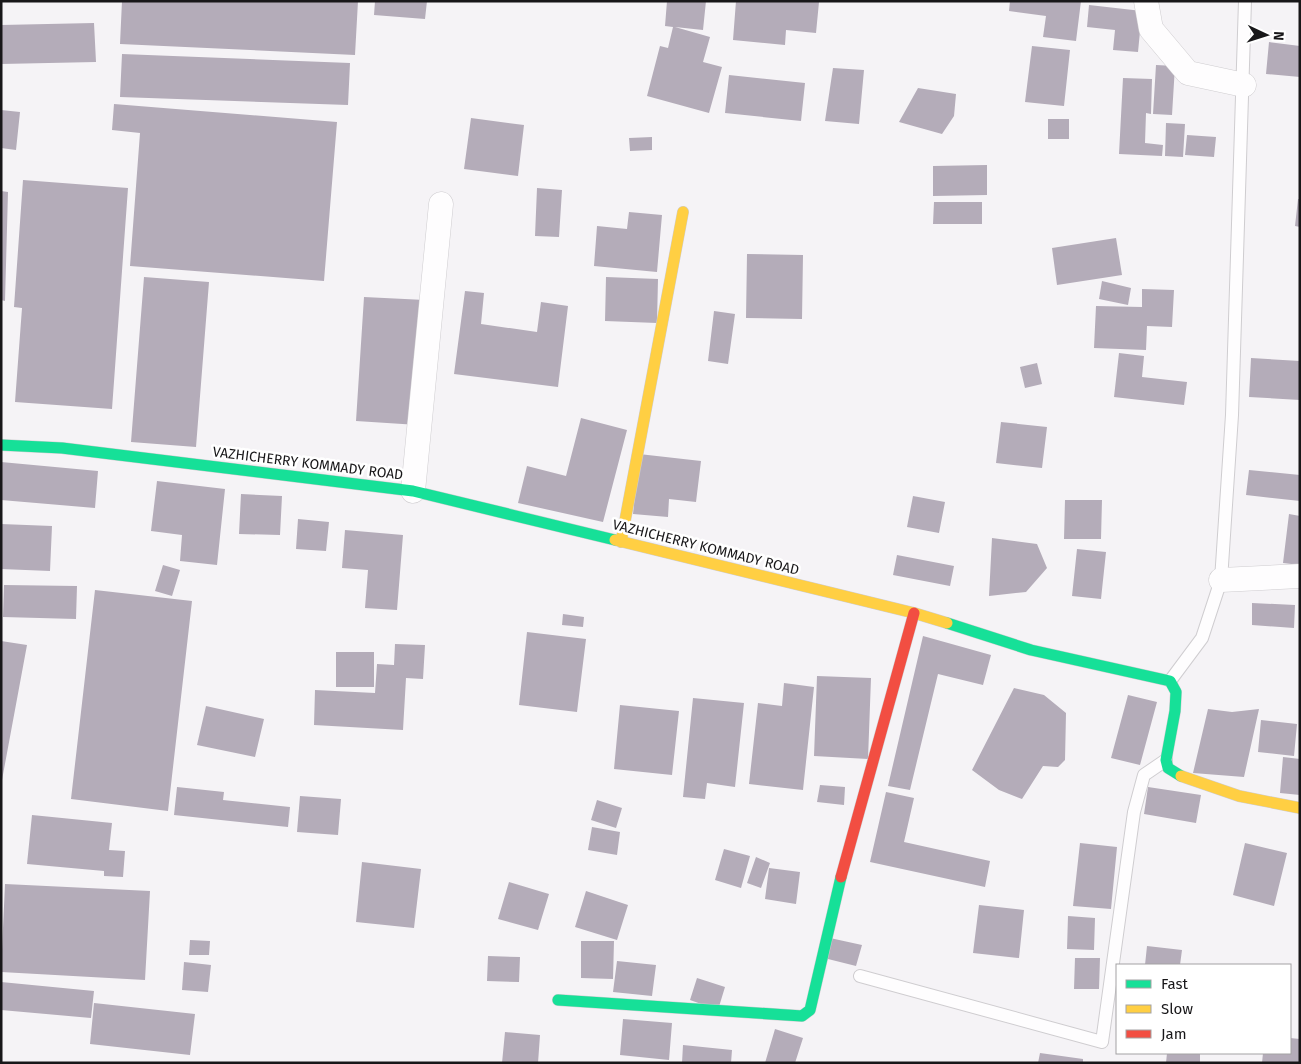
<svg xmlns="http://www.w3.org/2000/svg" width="1301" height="1064" font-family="'Fira Sans',sans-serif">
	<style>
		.building { fill: #b4acb9 }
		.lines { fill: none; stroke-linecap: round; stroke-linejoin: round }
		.lane-casing { stroke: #cfcdd0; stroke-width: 14 }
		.street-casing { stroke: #cfcdd0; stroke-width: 25 }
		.fast-casing { stroke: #cfcdd0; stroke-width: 12 }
		.slow-casing { stroke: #cfcdd0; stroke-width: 12 }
		.jam-casing { stroke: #cfcdd0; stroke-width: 12 }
		.lane { stroke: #fefdfe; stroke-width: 12 }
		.street { stroke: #fefdfe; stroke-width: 24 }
		.fast { stroke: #16e098; stroke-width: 11 }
		.slow { stroke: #ffcf43; stroke-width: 11 }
		.jam { stroke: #f24e42; stroke-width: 11 }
		.labels { text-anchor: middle; stroke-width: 5; stroke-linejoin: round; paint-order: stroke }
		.street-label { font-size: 14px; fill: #181719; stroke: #fff }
	</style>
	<rect width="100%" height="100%" fill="#f5f3f6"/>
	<path class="building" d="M122,1h236l-3,54 -235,-11z
		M375,1h52l-2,18 -51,-4z
		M667,1h39l-3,29 -28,-3 35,10 -7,25 19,5 -13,46 -62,-17 13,-50 8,2 5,-21 -8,-1z
		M736,1l83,1 -3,31 -30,-3 -1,15 -52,-5z
		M1010,1h71l-5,40 -33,-4 3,-21 -37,-5z
		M1089,5l53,6 -4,41 -25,-2 2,-20 -28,-3z
		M94,23l2,39 -95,2v-39z
		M1269,42l31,4v31l-34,-3z
		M1032,46l38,4 -6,56 -39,-4z
		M122,54l228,9 -2,42 -228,-8z
		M1156,65l19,1 -3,49 -19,-1z
		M833,68l31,2 -5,54 -34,-3z
		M729,75l76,8 -4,38 -76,-8z
		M1123,78l29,1 -1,35 -5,-1 -1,30 18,2 -1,11 -43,-2z
		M918,88l38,6 -2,22 -12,18 -43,-12z
		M114,104l223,18 -13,159 -194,-15 10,-133 -28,-3z
		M1,110l19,2 -4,38 -15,-2z
		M471,118l53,7 -6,51 -54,-7z
		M1048,119h21v20h-21z
		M1166,123l19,1 -2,33 -18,-1z
		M1187,135l29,2 -2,20 -29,-2z
		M652,137v13l-22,1 -1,-13z
		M987,165v30l-54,1v-30z
		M23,180l105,8 -16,221 -97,-7 7,-94 -8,-1z
		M537,188l25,2 -3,47 -24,-1z
		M1,191l7,1 -3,109 -4,-1z
		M1298,199h2v28l-5,-1z
		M934,202h48v22h-49z
		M629,212l33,3 -5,57 -63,-6 3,-40 30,3z
		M1116,238l6,37 -65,10 -5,-37z
		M747,254l56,1 -1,64 -56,-1z
		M144,277l65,5 -13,165 -65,-5z
		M606,277l52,2 -1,44 -52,-2z
		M1102,281l29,7 -3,17 -29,-6z
		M1142,289l32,1 -2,37 -25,-1 -1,24 -52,-2 2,-42 46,1z
		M465,291l19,2 -3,31 56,8 4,-30 27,4 -10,81 -104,-13z
		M364,297l61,3 -7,125 -62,-4z
		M714,311l21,3 -7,50 -20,-3z
		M1119,353l25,3 -2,21 45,5 -3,23 -70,-8z
		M1251,358l49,3v39l-51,-3z
		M1037,363l5,21 -17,4 -5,-21z
		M581,418l46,12 -24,92 -85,-19 9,-37 39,10z
		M1001,422l46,5 -5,41 -46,-5z
		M639,454l62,7 -5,41 -27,-3 -1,18 -35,-3z
		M1,462l97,9 -3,37 -94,-8z
		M1249,470l51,5v26l-54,-6z
		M157,481l68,8 -8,76 -37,-4 2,-26 -31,-4z
		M241,494l41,2 -2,39 -41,-1z
		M913,496l32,6 -6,31 -32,-6z
		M1065,500h37l-1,39h-37z
		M1289,514l11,2v49l-17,-2z
		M298,519l31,3 -3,29 -30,-2z
		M1,524l51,2 -2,45 -49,-2z
		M345,530l58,5 -6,75 -32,-2 3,-38 -26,-2z
		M992,538l45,6 10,24 -21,24 -37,4z
		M1077,549l29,3 -5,47 -29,-3z
		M897,555l57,11 -4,20 -57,-11z
		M163,565l17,5 -8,26 -17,-5z
		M4,585l73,1 -1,33 -73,-2z
		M95,590l97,11 -24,210 -97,-12z
		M1252,603l43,2 -1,23 -42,-3z
		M563,614l21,3 -1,10 -21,-2z
		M527,632l59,7 -9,73 -58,-7z
		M923,636l68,19 -8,30 -45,-11 -28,116 -22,-4z
		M1,641l26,4 -25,135h-1z
		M395,644l30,1 -2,34 -17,-1 -3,52 -89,-5 1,-35 60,3 2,-29 17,1z
		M336,652h38v35h-38z
		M817,676l54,2 -3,81 -54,-3z
		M784,683l30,4 -11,103 -54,-6 9,-81 24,3z
		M1014,688l30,7 22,18 -1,47 -7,7 -15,-1 -21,33 -23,-9 -27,-20z
		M1128,695l29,7 -17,63 -29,-7z
		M693,698l51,5 -9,84 -28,-4 -2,16 -22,-2z
		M620,705l59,6 -7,64 -58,-6z
		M206,706l58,13 -9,38 -58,-12z
		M1208,709l24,3 27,-3 -15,68 -51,-4z
		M1261,720l36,4 -3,32 -36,-4z
		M1283,757l17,2v36l-20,-2z
		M820,785l25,2 -1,18 -27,-3z
		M177,787l47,5 -1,8 67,7 -2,20 -114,-12z
		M1148,787l53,8 -5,28 -52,-9z
		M886,792l28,6 -10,44 86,19 -5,26 -115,-25z
		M300,796l41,3 -3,36 -41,-3z
		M597,800l25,8 -6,20 -25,-8z
		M32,815l80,8 -3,27 16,1 -2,26 -19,-1v-5l-77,-7z
		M592,827l28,5 -3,23 -29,-5z
		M1080,843l37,4 -6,62 -38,-3z
		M1245,843l42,10 -13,53 -41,-11z
		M724,849l26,7 -9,32 -26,-8z
		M756,857l14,6 -9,25 -14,-5z
		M362,862l59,7 -7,59 -58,-6z
		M769,868l31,4 -4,32 -31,-5z
		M509,882l40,12 -11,36 -40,-11z
		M5,884l145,7 -5,89 -144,-8z
		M586,891l42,14 -11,35 -42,-13z
		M979,905l45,5 -5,48 -46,-5z
		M1068,916l27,2 -1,32 -27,-1z
		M830,938l32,7 -6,21 -32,-8z
		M190,940l20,1 -1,14h-20z
		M581,941h33l-1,38 -32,-1z
		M1147,946l35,4 -2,15h-35z
		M488,956l32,1 -1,25 -32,-1z
		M1075,958h25l-1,31h-25z
		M617,961l39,4 -4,31 -39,-4z
		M184,962l27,3 -3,27 -26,-2z
		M697,978l28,9 -7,23 -28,-10z
		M1,982l93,9 -3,27 -90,-8z
		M94,1003l101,11 -5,41 -100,-11z
		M623,1019l49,4 -3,37 -49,-5z
		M775,1029l28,9 -8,25h-30z
		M505,1032l35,3 -2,28h-36z
		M1290,1038l10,1v24h-38l1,-10h27z
		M683,1045l49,5 -1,13h-49z
		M1040,1053l43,6v4h-45z
		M1167,1053h33v10h-34z"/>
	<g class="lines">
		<defs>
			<path id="lane" d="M1170,681l32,-43 19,-58 11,-165 13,-414
				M860,976l242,66 32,-230 10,-37 22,-15"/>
			<path id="street" d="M1146,1l5,28 37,44 56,12
				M413,491l28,-287
				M1221,580l79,-4"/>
			<path id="fast" d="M1,445l61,3 351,43 202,49
				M947,623l84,27 139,31 6,11 -1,19 -9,49 2,8 13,8
				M558,1000l244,16 8,-6 31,-133"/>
			<path id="slow" d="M615,540l299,73 33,10
				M621,542l62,-330
				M1181,776l58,20 61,12"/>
			<path id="jam" d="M841,877l73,-264"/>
		</defs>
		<use href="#lane" class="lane-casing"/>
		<use href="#street" class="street-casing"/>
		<use href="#fast" class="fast-casing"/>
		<use href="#slow" class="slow-casing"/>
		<use href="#jam" class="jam-casing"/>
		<use href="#lane" class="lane"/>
		<use href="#street" class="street"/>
		<use href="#fast" class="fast"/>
		<use href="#slow" class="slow"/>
		<use href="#jam" class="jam"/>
	</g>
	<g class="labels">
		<g class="street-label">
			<text transform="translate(308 463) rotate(7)" y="5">VAZHICHERRY KOMMADY ROAD</text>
			<text transform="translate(706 547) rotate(14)" y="5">VAZHICHERRY KOMMADY ROAD</text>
		</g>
	</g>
	<rect width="1301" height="1064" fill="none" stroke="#181719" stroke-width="5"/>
	<rect x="1116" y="964" width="175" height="90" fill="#ffffff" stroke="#a3a2a3"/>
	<rect x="1126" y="980" width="25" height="8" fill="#16e098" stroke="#a3a2a3"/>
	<text x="1161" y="989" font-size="15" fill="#181719">Fast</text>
	<rect x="1126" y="1005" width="25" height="8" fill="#ffcf43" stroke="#a3a2a3"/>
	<text x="1161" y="1014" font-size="15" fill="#181719">Slow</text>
	<rect x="1126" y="1030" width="25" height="8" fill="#f24e42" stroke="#a3a2a3"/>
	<text x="1161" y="1039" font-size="15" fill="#181719">Jam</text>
	<g transform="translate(1266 35) rotate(94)" stroke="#ffffff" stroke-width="4" paint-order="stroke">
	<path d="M0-4L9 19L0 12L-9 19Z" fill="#181719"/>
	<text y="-8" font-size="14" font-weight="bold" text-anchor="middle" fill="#181719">N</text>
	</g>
</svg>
